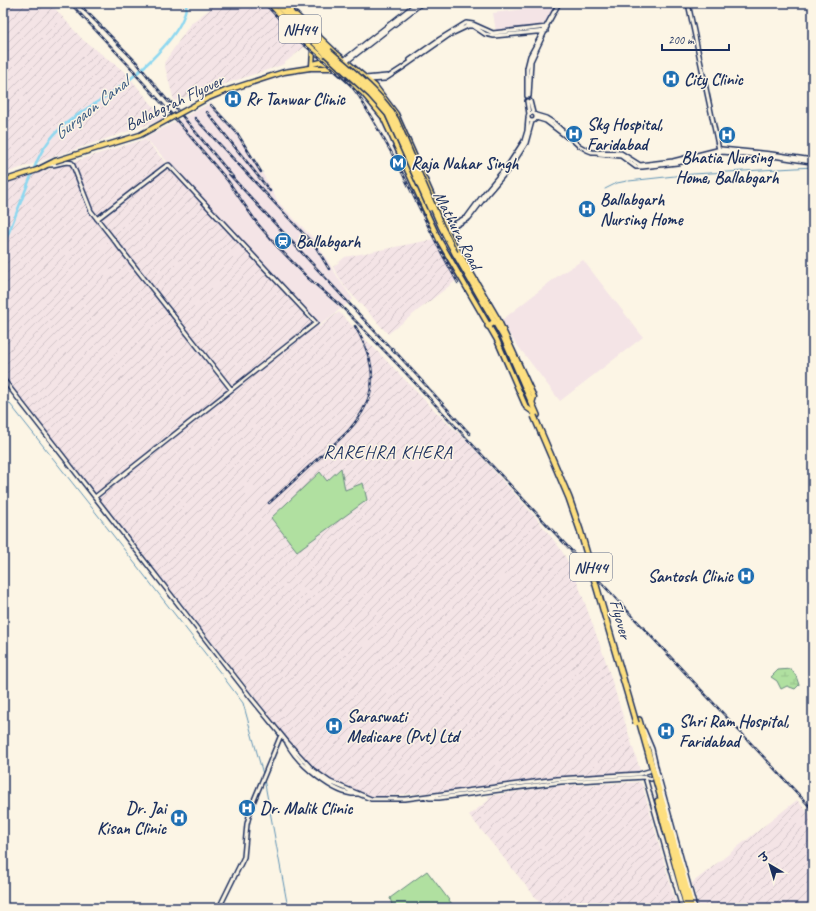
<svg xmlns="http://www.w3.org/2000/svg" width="816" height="911" font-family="Caveat,'Playpen Sans Deva',sans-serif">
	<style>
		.built { fill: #f4e4e6 }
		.industrial { fill: url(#industrial-furrows) }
		.green { fill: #b0e0a0; stroke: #66887f }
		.wetland { fill: url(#wetland-marsh); stroke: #66887f }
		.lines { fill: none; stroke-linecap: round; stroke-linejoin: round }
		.stream { stroke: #6194b6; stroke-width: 1 }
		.canal { stroke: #8fd8f0; stroke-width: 2.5 }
		.minor-casing { stroke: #1b2f5e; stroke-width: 6 }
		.major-casing { stroke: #1b2f5e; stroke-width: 7 }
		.highway-casing { stroke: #1b2f5e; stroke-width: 8 }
		.minor { stroke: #fcf5e5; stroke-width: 3 }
		.major { stroke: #fddf80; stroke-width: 4 }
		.highway { stroke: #fddf80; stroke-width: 5 }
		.rail-casing { stroke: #1b2f5e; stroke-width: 2.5 }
		.rail { stroke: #fcf5e5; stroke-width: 1; stroke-dasharray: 3; stroke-linecap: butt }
		.major-bridge-casing { stroke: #1b2f5e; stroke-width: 7; stroke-linecap: butt }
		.highway-bridge-casing { stroke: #1b2f5e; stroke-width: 8; stroke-linecap: butt }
		.major-bridge { stroke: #fddf80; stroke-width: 4 }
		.highway-bridge { stroke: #fddf80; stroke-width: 5 }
		.labels { text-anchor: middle; stroke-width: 3; stroke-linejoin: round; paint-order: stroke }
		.shield { fill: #fcf5e5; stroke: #5e6a86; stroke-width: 1 }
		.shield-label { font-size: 16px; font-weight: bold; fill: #1b2f5e }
		.poi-label { font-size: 17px; font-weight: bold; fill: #1b2f5e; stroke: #fcf5e5; text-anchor: start }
		.street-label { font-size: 17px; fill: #1b2f5e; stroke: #fcf5e5 }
		.water-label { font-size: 18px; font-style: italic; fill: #385982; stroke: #fcf5e5 }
		.neighbourhood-label { font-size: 18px; letter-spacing: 1px; fill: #1b2f5e; stroke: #fcf5e5 }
	</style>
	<defs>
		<pattern id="industrial-furrows" width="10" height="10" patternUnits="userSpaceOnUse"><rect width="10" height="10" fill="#f4e4e6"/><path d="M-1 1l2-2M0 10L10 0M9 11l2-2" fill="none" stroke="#d1c4c8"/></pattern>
		<pattern id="wetland-marsh" width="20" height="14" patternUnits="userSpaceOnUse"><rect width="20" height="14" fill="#b0e0a0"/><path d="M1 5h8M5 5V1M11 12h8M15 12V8" fill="none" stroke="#97c08c"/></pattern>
	</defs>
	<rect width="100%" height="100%" fill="#fcf5e5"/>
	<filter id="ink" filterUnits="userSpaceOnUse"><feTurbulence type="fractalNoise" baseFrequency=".025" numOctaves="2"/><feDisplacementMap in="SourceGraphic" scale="8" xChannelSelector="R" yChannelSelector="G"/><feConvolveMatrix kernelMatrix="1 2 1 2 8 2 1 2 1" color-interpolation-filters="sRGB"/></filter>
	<g filter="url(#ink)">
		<path class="built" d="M556,5l-4,10 -12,12 -44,5 -3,-19z
			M210,103l33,37 15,25 20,37 36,37 28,45 11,15 -33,26 -62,-68 -113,-119z
			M583,260l60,77 -83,64 -49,-64 -9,-17 57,-45z"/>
		<path class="industrial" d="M3,3h47l33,37 42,32 39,47 -161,55z
			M206,3h62l39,42 -25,20 -108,36 -10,-38 27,-40 19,-14z
			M145,139l32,37 142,151 20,-15 104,107 26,24 68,76 23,29 13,22 32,89 36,114 -67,2 -114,15 -88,7 -46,-17 -21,-21 -20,-23 -282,-360v-192z
			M435,239l23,40 -70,55 -43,-47 -12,-20 12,-10z
			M640,782l2,2 35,124h-133l-75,-93 20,-15 -1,-4 67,-10z
			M797,800l16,18v90h-114l-7,-25z"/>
		<path class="green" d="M341,468l4,22 18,-7 4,17 -70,51 -26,-33 49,-46 7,9z
			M427,871l28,37h-62l-3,-10z"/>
		<path class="wetland" d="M791,669l5,7 3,9 -4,4 -8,-3 -6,3 -4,-8 -6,-4 7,-7z"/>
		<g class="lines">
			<path class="stream" d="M629,181l64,-7 120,-7
				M605,189l12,-6 10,-2
				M3,395l101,128
				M105,525l117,150
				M224,678l19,25 20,71
				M264,779l24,129"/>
			<path class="canal" d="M3,247l34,-86c15,-34 43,-48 73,-67 23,-15 63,-51 73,-76 2,-5 3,-10 4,-15"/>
			<defs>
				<path id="minor" d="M688,3l31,147
					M344,60l73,-57
					M410,60l30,-21 26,-16 7,1 20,9 54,-6
					M346,62l76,-59
					M365,78l22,-2
					M368,80l17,-1 17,-11 47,-33 19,-9h5l12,8 9,2 52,-5
					M527,96v-28l3,-12 29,-53
					M529,96l2,-35 15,-32
					M527,101l2,13
					M530,101l3,12
					M528 117a4 4 0 1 1 8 0a4 4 0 1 1-8 0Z
					M536,115l10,3 8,5 24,22 9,5 5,2 29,1 19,12 33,-4 48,-12 50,5 42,6
					M536,118l10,3 21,16
					M599,154l22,2 15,11h6l35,-4 45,-11 46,4
					M773,156l38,6
					M49,165c8,1 16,-5 23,-2l19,48 140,178
					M446,228l21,-11 17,-23 25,-30 15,-23 3,-10 1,-12
					M447,230l22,-12 19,-25 24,-28 14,-22 6,-22
					M3,379l249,320 35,43 26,28 17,12 41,17h34l152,-20 82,-5 10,-3
					M95,497l221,-174 -147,-158 -3,1 -69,53
					M644,730l8,19 5,22 38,137
					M287,743c10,20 48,53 71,51
					M645,777l37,131
					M426,797l4,1h9l122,-16 84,-5 6,2
					M219,908l25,-51 3,-33 5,-19 29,-70"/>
				<path id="major" d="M269,3l41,43 53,47 20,24 56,123 58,100 29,67 7,5
					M285,3l6,7
					M296,15l40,38 39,33 21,28 54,123 48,82 36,78 -2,6
					M313,64l8,-2 7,2
					M312,66l1,-16
					M310,68h23
					M3,181l34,-11 18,-9"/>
				<path id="highway" d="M275,3l51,51
					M281,3l48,48
					M455,253l48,83 34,79
					M488,326l5,-3
					M639,720l53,188
					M658,801l29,107"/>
			</defs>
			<use href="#minor" class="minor-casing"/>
			<use href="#major" class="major-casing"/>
			<use href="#highway" class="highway-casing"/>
			<use href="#minor" class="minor"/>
			<use href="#major" class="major"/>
			<use href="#highway" class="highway"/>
			<defs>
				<path id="rail" d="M70,3l64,68 3,5 30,33 61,72 29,42 17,20 34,35 34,29 60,62 411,441
					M78,3l59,60 34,42
					M264,3l38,40 45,37 12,16 39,68 41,84 19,35
					M169,100l64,77
					M211,105l26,28 24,39
					M207,112l63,79
					M195,118l121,129 13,22
					M229,174l166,179
					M392,348l78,86
					M269,503c18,-16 35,-32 53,-48 8,-8 19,-16 27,-25 30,-34 29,-65 6,-104"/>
			</defs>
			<use href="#rail" class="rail-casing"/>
			<use href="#rail" class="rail"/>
			<defs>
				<path id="major-bridge" d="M55,161l85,-26 66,-36 19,-8 59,-19 26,-4"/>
				<path id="highway-bridge" d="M329,51c23,21 51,41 67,69l45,106 14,27
					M326,54l45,41 17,19 42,94
					M534,416l35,82 11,32 56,193"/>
			</defs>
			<use href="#major-bridge" class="major-bridge-casing"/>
			<use href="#highway-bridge" class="highway-bridge-casing"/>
			<use href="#major-bridge" class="major-bridge"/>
			<use href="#highway-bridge" class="highway-bridge"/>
		</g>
	</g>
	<defs>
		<symbol id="hospital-disc" viewBox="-11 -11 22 22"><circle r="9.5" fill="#1f6fb2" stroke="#fcf5e5"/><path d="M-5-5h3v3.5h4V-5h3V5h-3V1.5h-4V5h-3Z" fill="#fff"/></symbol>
		<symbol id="metro-disc" viewBox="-11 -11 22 22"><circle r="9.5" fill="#1f6fb2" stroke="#fcf5e5"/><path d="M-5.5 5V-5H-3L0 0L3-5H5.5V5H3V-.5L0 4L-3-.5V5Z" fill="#fff"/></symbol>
		<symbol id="station-disc" viewBox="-11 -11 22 22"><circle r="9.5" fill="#1f6fb2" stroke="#fcf5e5"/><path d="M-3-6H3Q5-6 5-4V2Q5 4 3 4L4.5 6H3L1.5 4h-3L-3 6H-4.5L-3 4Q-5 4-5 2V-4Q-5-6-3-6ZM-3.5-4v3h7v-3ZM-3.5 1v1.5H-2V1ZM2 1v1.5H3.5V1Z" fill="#fff"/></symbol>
	</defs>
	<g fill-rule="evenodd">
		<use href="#hospital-disc" x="661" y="69" width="20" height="20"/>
		<use href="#hospital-disc" x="223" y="89" width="20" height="20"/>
		<use href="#hospital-disc" x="564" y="124" width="20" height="20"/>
		<use href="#hospital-disc" x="717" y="125" width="20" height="20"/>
		<use href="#metro-disc" x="388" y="153" width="20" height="20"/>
		<use href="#hospital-disc" x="577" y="199" width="20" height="20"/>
		<use href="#station-disc" x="273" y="231" width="20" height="20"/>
		<use href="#hospital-disc" x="736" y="566" width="20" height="20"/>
		<use href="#hospital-disc" x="324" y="716" width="20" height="20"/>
		<use href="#hospital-disc" x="656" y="721" width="20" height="20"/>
		<use href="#hospital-disc" x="237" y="798" width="20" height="20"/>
		<use href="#hospital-disc" x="169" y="808" width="20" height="20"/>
	</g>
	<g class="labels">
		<g class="shield">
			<rect x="279" y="15" width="42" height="28" rx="3"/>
			<rect x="570" y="553" width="42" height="28" rx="3"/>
		</g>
		<g class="shield-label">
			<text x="300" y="35">NH44</text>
			<text x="591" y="573">NH44</text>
		</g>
		<g class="poi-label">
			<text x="684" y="85">City Clinic</text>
			<text x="246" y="105">Rr Tanwar Clinic</text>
			<text x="587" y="130">Skg Hospital,<tspan x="587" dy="20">Faridabad</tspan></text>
			<text x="727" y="163" text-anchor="middle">Bhatia Nursing<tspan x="727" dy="20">Home, Ballabgarh</tspan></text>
			<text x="411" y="169">Raja Nahar Singh</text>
			<text x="600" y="205">Ballabgarh<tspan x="600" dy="20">Nursing Home</tspan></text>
			<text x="296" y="247">Ballabgarh</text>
			<text x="733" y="582" text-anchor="end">Santosh Clinic</text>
			<text x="347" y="722">Saraswati<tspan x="347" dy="20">Medicare (Pvt) Ltd</tspan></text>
			<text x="679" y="727">Shri Ram Hospital,<tspan x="679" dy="20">Faridabad</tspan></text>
			<text x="166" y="814" text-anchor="end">Dr. Jai<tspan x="166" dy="20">Kisan Clinic</tspan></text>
			<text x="260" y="814">Dr. Malik Clinic</text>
		</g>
		<g class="street-label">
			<text transform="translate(174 102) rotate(-26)" y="6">Ballabgrah Flyover</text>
			<text transform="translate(458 230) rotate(63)" y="6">Mathura Road</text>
			<text transform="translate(621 619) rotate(74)" y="6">Flyover</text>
		</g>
		<g class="water-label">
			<text transform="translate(91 108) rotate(-38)" y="6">Gurgaon Canal</text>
		</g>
		<g class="neighbourhood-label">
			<text x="388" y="458">RAREHRA KHERA</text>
		</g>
	</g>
	<rect width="816" height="911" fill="none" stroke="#fcf5e5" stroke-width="16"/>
	<rect x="8" y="8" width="800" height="895" fill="none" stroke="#1b2f5e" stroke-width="1.5" filter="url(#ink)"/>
	<g transform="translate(770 865) rotate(322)" stroke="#fcf5e5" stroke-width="3" paint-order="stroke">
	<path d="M0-3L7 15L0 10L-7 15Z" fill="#1b2f5e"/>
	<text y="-6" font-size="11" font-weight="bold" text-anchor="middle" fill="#1b2f5e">उ</text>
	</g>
	<path d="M662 44v6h67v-6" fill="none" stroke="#1b2f5e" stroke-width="2"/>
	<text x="668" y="44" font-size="12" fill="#1b2f5e" stroke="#fcf5e5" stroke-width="3" paint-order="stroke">200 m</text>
</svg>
